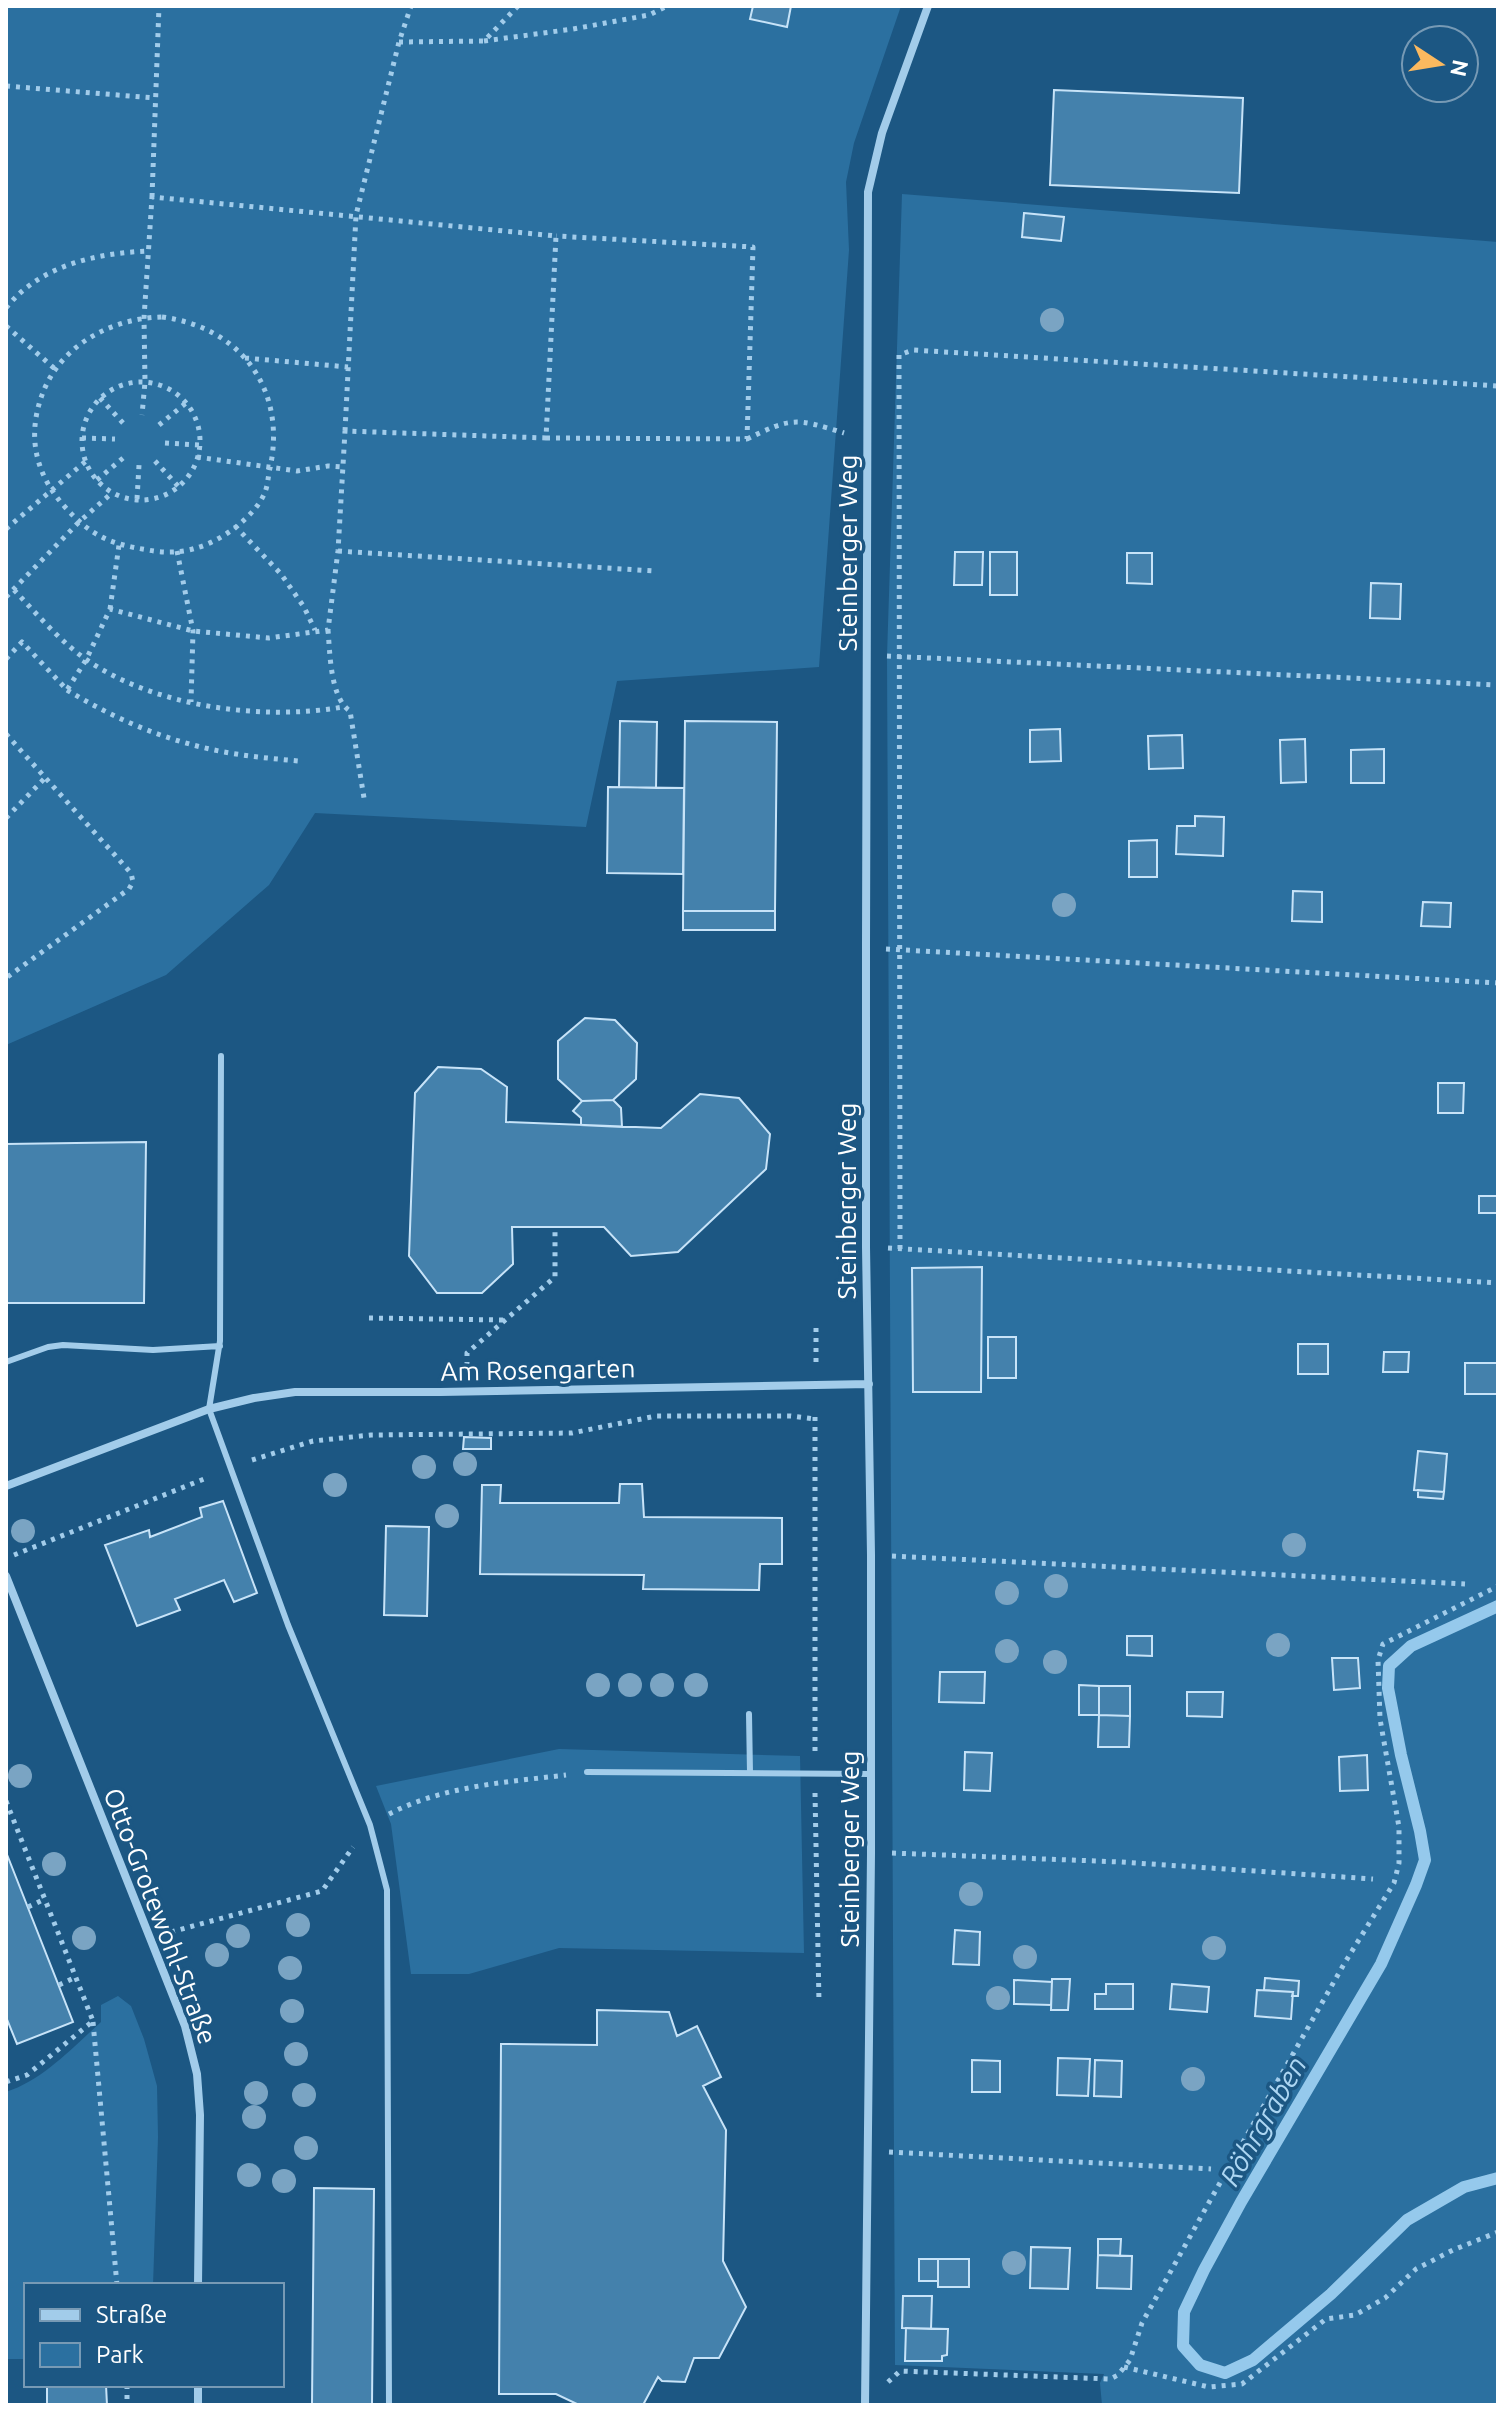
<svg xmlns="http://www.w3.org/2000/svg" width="1504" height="2411" font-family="Ubuntu,sans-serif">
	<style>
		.green { fill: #2b70a0 }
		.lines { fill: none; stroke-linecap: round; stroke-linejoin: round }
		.stream { stroke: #95c9ec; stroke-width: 12 }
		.building { fill: #4481ac; stroke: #c7e3f8; stroke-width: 2 }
		.path { stroke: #a2ccea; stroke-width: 5; stroke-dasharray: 4 6; stroke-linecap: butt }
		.service { stroke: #a2ccea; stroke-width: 6 }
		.minor { stroke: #a2ccea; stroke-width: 8 }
		.tree { fill: #7aa4c3 }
		.labels { text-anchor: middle; stroke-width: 7; stroke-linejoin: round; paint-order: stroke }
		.street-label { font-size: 26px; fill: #fff; stroke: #1c5783 }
		.water-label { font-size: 28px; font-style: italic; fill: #add6f2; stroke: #1c5783 }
	</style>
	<rect width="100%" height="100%" fill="#1c5783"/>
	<path class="green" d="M6,6h895l-47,137 -8,39 3,68 -30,417 -202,14 -31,146 -271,-14 -46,72 -103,90 -160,70z
		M902,194l596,48v2163h-396l-2,-22 4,-9 -209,-9 -8,-1709z
		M559,1749l241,7 4,197 -245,-5 -90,26h-58l-20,-150 -15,-38z
		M118,1996l13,10 13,33 13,47 1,51 -5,148h-127v74h-20v-267c37,-12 66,-44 95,-70v-17z"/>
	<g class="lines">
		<path class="stream" d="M1498,1606l-87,40 -22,20 -1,22 13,67 19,76 5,29 -9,25 -35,79 -140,238 -37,68 -20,42 -1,34 17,19 25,8 28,-13 78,-66 76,-74 57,-33 34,-9"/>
	</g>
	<path class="building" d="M753,6h38l-4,21 -37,-8z
		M1054,90l189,8 -4,95 -189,-8z
		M1024,213l40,4 -3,24 -39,-4z
		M955,552h28l-1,33h-28z
		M990,552h27v43h-27z
		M1127,553h25v31l-25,-1z
		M1371,583l30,1 -1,35 -30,-1z
		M620,721l37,1 -1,66 -37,-1z
		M685,721l92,1 -2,189h-92z
		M1060,729l1,32 -31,1v-32z
		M1182,735l1,33 -34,1 -1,-33z
		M1305,739l1,43 -25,1 -1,-43z
		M1384,749v34h-33v-33z
		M608,787l76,1 -1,86 -76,-1z
		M1195,816l29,1 -1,39 -47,-2 1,-28h18z
		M1157,840v37h-28v-36z
		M1293,891l29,1v30l-30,-1z
		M1423,902l28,1 -1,24 -29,-1z
		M683,911h92v19h-92z
		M585,1018l30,2 22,23 -1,36 -23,21 -31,1 -24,-22v-38z
		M438,1067l43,2 26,18 -1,35 155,6 39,-34 39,4 31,36 -4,35 -88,83 -47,4 -27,-29h-92l1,37 -31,29h-45l-28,-37 6,-163z
		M1438,1083h26l-1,30h-25z
		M613,1100l8,8 1,19 -41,-2v-7l-8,-7 9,-10z
		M146,1142l-2,161h-138v-159z
		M1479,1196h19v17h-19z
		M982,1267l-1,125h-68l-1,-124z
		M988,1337h28v41h-28z
		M1298,1344h30v30h-30z
		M1384,1352h25l-1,20h-25z
		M1465,1363h33v31h-33z
		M464,1437l27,1v11h-28z
		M1418,1451l29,3 -3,38 -30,-2z
		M620,1484h22l2,33 138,1v46h-22l-1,26 -116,-1 1,-14 -164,-1 2,-89h19l-1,18h119z
		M1418,1490l26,2 -1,7 -25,-2z
		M223,1501l34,92 -23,9 -10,-22 -49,19 5,11 -43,16 -32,-81 44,-15 1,7 52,-20 -2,-9z
		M386,1526l43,1 -2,89 -43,-1z
		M1127,1636h25v20l-25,-1z
		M1332,1658h26l2,30 -26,2z
		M940,1672h45l-1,31 -45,-1z
		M1079,1685l20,1v29h-20z
		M1099,1686h31v30l-31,-1z
		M1187,1692h36l-1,25 -35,-1z
		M1099,1715l31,1 -1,31h-31z
		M965,1752l27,1 -2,38 -26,-1z
		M1367,1755l1,35 -28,1 -1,-34z
		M6,1852l67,170 -56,22 -11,-27z
		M955,1930l25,2 -1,33 -26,-1z
		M1265,1978l34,3 -1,15h-6l1,-4 -29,-2z
		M1052,1979h18l-2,31h-17z
		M1014,1980l38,2 -1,23 -37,-1z
		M1106,1984h27v25h-38v-15h11z
		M1172,1984l37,3 -2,25 -37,-3z
		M1257,1990l36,2 -2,27 -36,-3z
		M597,2010l72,2 8,24 20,-10 24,51 -18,9 23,44 -3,131 23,46 -27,51h-25l-9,24 -23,-1 -4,-4 -15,28h-64l-23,-11h-57l2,-350 96,1z
		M1058,2058l32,1 -2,37 -31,-1z
		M972,2060l28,1v31h-28z
		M1095,2060l27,1 -1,36 -27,-1z
		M314,2188l60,1 -2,216h-60z
		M1098,2239h23l-1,17 -22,-1z
		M1031,2247l39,1 -2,41 -38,-1z
		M1098,2255l34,1 -1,33 -34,-1z
		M919,2259h19v22h-19z
		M938,2259h31v28h-31z
		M903,2296h29l-1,33 -29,-1z
		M906,2328l42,1 -1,26 -5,1v5h-37z
		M47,2385h59l1,20h-60z"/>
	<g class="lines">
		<path class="path" d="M484,41l89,-12 76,-14 18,-9
			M399,42l85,-1 34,-35
			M6,86l149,12
			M152,197l7,-191
			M6,308c34,-43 91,-55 143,-57
			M162,317c79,10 125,73 108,151 -2,8 -2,17 -5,24 -9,24 -45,50 -69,56 -15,5 -33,5 -48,2 -38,-6 -57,-14 -83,-43 -30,-33 -38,-71 -23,-112 18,-50 70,-77 120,-78z
			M6,326l49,43
			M245,358l103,9
			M82 441a59 59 0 1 1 118 0a59 59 0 1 1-118 0Z
			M100,398l23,25
			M159,425l27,-22
			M345,431l11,-216 43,-173 12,-36
			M82,438l33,1
			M546,438l201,1 6,-192 -197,-11
			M747,439c45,-22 49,-21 97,-6
			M165,443l34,2
			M197,457l100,14 31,-5 15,1
			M155,461l23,25
			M97,480l26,-22
			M137,499l2,-34
			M235,526l46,48 23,33 11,23
			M6,529l80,-68
			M177,551l16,80 -2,71
			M338,551l317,20
			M14,590c22,23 44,49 70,68 69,49 177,63 259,49
			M6,597l73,-75 34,-30
			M110,609l9,-64
			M328,630c2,22 2,68 22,81l14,87
			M887,656l611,29
			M6,659l16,-17 45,48 19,-30 24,-51 83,22 76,7 59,-8 10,-79 7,-120 201,7 10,-202 -404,-39 -8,121 1,64 -3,33
			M67,690c51,31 104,53 163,63 23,4 46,6 69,8
			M6,734l125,139 2,9 -4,7 -123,89
			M6,818l38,-39
			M886,949l612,34
			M888,1248l610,35
			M900,1249l-1,-894 14,-5 585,36
			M369,1318l135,2
			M816,1328v35
			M467,1366v-13l88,-76v-49
			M252,1460l61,-19 58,-6 201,-2 84,-17h135l24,3
			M14,1555l195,-78
			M892,1556l573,28
			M815,1751v-334
			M815,1793l4,210
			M6,1801l87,220 -66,54 -21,7
			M389,1814c54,-28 118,-32 177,-39
			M892,1853l229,9 252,17
			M28,1907l17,-8
			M171,1932l151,-41 31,-44
			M59,1985l17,-8
			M93,2022l24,263
			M889,2152l322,17
			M1124,2367l85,20 33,-3 84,-65 29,-4 30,-17 31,-29 37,-19 45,-18
			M888,2382l12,-11 210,8 8,-4 12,-15 12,-37 70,-126 132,-233 50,-81 5,-20v-36l-19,-108 -2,-59 5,-16 115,-58
			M127,2385v20"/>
		<path class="service" d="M221,1056l-1,285 -11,68 79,216 82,200 17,65 2,515
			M6,1362l42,-15 15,-2 90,5 67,-4
			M749,1714l1,59
			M587,1772l283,2"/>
		<path class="minor" d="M6,1486l203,-77 45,-11 41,-6h145l429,-8
			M6,1576l179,450 12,48 3,41 -2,170
			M198,2405v-20
			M865,2405l6,-551v-299l-5,-308v-299l2,-756 14,-59 46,-127"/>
	</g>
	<g class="tree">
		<circle cx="1052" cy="320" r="12"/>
		<circle cx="1064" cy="905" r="12"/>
		<circle cx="465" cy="1464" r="12"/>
		<circle cx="424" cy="1467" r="12"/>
		<circle cx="335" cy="1485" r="12"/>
		<circle cx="447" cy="1516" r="12"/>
		<circle cx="23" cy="1531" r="12"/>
		<circle cx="1294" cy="1545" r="12"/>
		<circle cx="1056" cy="1586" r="12"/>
		<circle cx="1007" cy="1593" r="12"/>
		<circle cx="1278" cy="1645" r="12"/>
		<circle cx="1007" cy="1651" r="12"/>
		<circle cx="1055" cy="1662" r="12"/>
		<circle cx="598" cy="1685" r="12"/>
		<circle cx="630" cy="1685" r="12"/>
		<circle cx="662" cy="1685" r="12"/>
		<circle cx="696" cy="1685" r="12"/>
		<circle cx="20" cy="1776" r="12"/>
		<circle cx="54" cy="1864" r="12"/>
		<circle cx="971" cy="1894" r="12"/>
		<circle cx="298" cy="1925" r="12"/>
		<circle cx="238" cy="1936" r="12"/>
		<circle cx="84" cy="1938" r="12"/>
		<circle cx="1214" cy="1948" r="12"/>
		<circle cx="217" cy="1955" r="12"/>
		<circle cx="1025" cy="1957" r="12"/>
		<circle cx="290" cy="1968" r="12"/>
		<circle cx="998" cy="1998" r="12"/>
		<circle cx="292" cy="2011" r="12"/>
		<circle cx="296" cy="2054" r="12"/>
		<circle cx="1193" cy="2079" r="12"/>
		<circle cx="256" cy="2093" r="12"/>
		<circle cx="304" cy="2095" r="12"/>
		<circle cx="254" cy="2117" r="12"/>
		<circle cx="306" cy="2148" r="12"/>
		<circle cx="249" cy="2175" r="12"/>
		<circle cx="284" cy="2181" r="12"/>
		<circle cx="1014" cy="2263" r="12"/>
	</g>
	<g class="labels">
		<g class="street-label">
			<text transform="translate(848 553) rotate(-90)" y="9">Steinberger Weg</text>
			<text transform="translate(847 1201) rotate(-90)" y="9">Steinberger Weg</text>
			<text transform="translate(538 1370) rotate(-1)" y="9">Am Rosengarten</text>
			<text transform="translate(850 1849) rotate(-90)" y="9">Steinberger Weg</text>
			<text transform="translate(160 1916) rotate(69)" y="9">Otto-Grotewohl-Straße</text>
		</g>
		<g class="water-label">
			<text transform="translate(1263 2121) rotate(-60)" y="10">Röhrgraben</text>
		</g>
	</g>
	<rect width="1504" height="2411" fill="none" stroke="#ffffff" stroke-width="16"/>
	<rect x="24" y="2283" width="260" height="104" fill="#1c5783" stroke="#779ab5" stroke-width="2"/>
	<rect x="40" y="2309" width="40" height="12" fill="#a2ccea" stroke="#779ab5" stroke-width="2"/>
	<text x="96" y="2323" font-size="24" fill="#ffffff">Straße</text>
	<rect x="40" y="2343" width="40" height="24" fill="#2b70a0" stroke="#779ab5" stroke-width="2"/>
	<text x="96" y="2363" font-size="24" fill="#ffffff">Park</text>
	<g transform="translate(1440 64) rotate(102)"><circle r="38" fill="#1c5783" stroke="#779ab5" stroke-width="2"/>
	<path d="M0-6L14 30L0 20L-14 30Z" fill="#fbb95f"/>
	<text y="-12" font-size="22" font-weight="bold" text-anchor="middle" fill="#ffffff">N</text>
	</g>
</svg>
